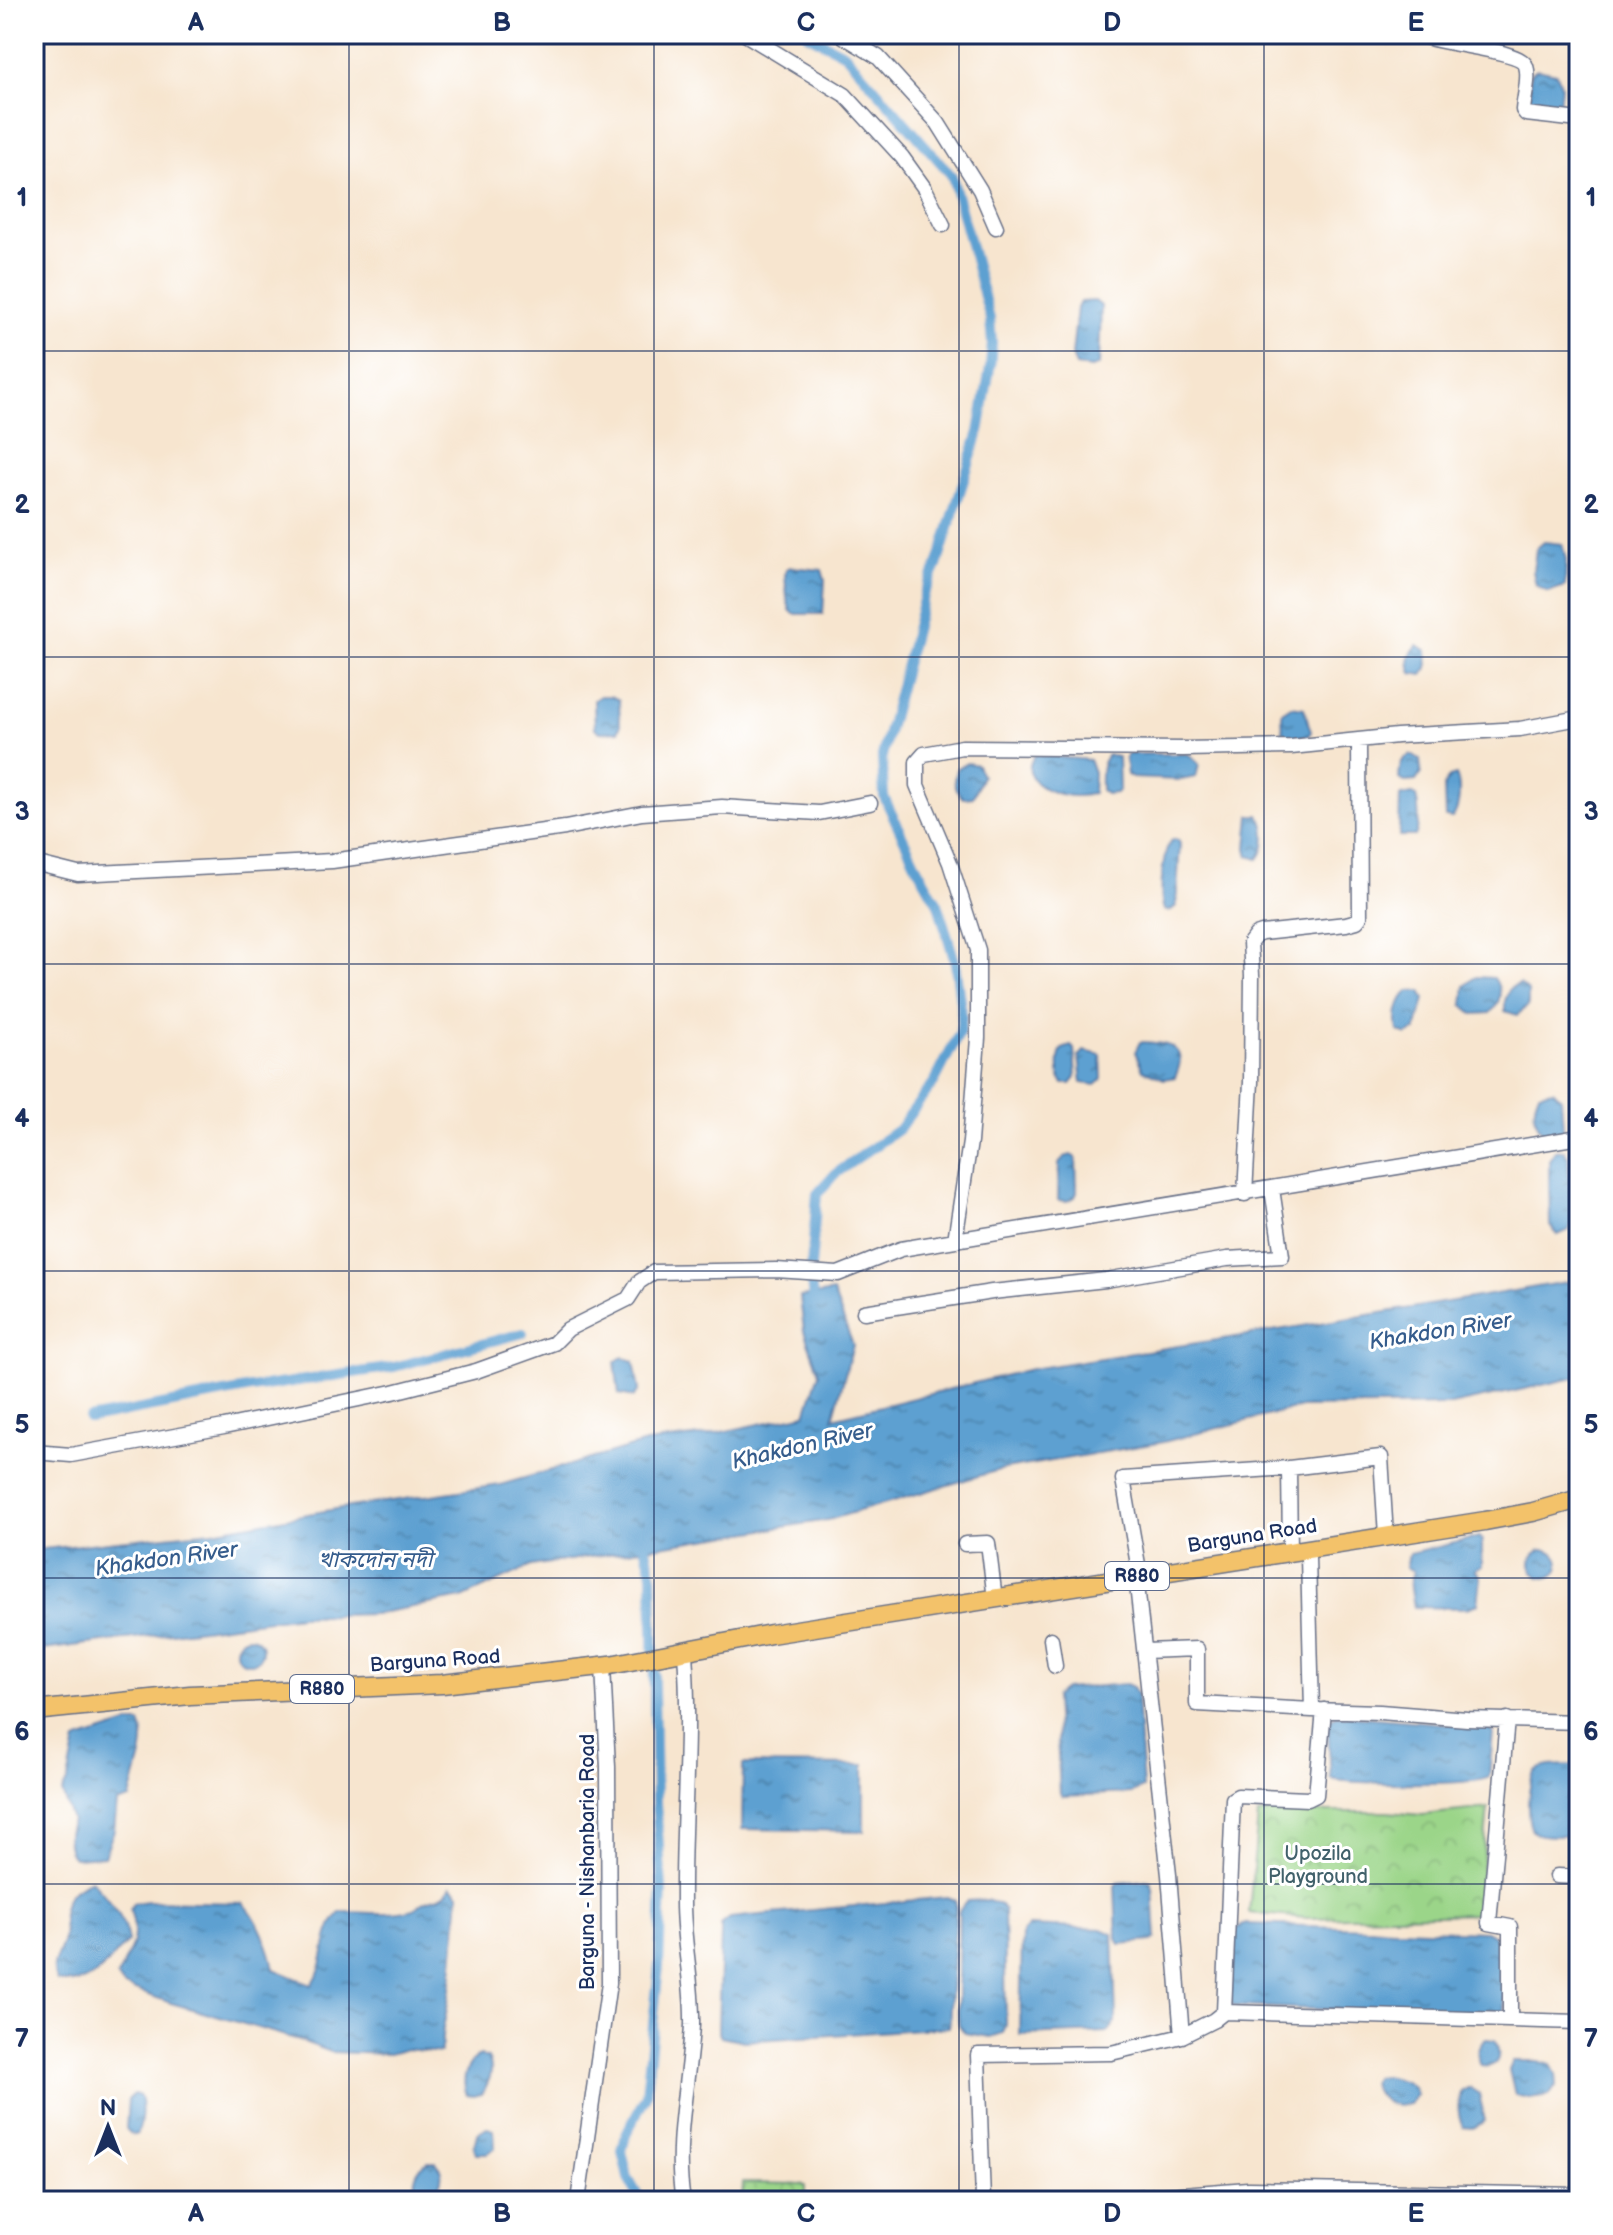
<svg xmlns="http://www.w3.org/2000/svg" width="1613" height="2235" font-family="'Balsamiq Sans','Noto Sans Bengali',sans-serif">
	<style>
		.park { fill: url(#park-crowns); stroke: #5b8274; stroke-width: 2 }
		.water { fill: url(#water-ripples); stroke: #3c6898; stroke-width: 2 }
		.lines { fill: none; stroke-linecap: round; stroke-linejoin: round }
		.canal { stroke: #5da0d1; stroke-width: 10 }
		.minor-casing { stroke: #686f86; stroke-width: 17 }
		.major-casing { stroke: #686f86; stroke-width: 21 }
		.minor { stroke: #fff; stroke-width: 14 }
		.major { stroke: #f3c26a; stroke-width: 18 }
		.grid { fill: none; stroke: #1b2f5e; stroke-width: 2; stroke-opacity: 0.55 }
		.labels { text-anchor: middle; stroke-width: 6; stroke-linejoin: round; paint-order: stroke }
		.shield { fill: #fff; stroke: #5f6d8e; stroke-width: 2 }
		.shield-label { font-size: 18px; font-weight: bold; fill: #1b2f5e }
		.street-label { font-size: 20px; fill: #1b2f5e; stroke: #fff }
		.park-label { font-size: 20px; fill: #41616b; stroke: #fff }
		.water-label { font-size: 22px; font-style: italic; fill: #355c8c; stroke: #fff }
		.neatline { fill: none; stroke: #1b2f5e; stroke-width: 3 }
		.grid-label { font-size: 26px; text-anchor: middle; font-weight: bold; fill: #1b2f5e }
	</style>
	<defs>
		<pattern id="park-crowns" width="20" height="18" patternUnits="userSpaceOnUse" patternTransform="scale(2)"><rect width="20" height="18" fill="#9bd589"/><path d="M2 6a3 3 0 1 1 6 0M12 15a3 3 0 1 1 6 0" fill="none" stroke="#85b779"/></pattern>
		<pattern id="water-ripples" width="26" height="14" patternUnits="userSpaceOnUse" patternTransform="scale(2)"><rect width="26" height="14" fill="#5da0d1"/><path d="M2 4q2-2 4 0t4 0M15 11q2-2 4 0t4 0" fill="none" stroke="#4c83ad"/></pattern>
	</defs>
	<rect width="100%" height="100%" fill="#fff"/>
	<filter id="ink" filterUnits="userSpaceOnUse"><feTurbulence type="fractalNoise" baseFrequency=".0125" numOctaves="2"/><feDisplacementMap in="SourceGraphic" scale="16" xChannelSelector="R" yChannelSelector="G"/><feConvolveMatrix kernelMatrix="1 2 1 2 8 2 1 2 1" color-interpolation-filters="sRGB"/></filter>
	<filter id="wash" filterUnits="userSpaceOnUse"><feTurbulence type="fractalNoise" baseFrequency=".006" numOctaves="4" result="noise"/><feDisplacementMap in="SourceGraphic" scale="32" xChannelSelector="R" yChannelSelector="G"/><feGaussianBlur stdDeviation="1.8" result="paint"/><feColorMatrix in="noise" values="0 0 0 0 0 0 0 0 0 0 0 0 0 0 0 0 0 1.4 0 .05"/><feComposite in="paint" operator="in"/></filter>
	<g filter="url(#wash)">
		<rect width="100%" height="100%" fill="#f7e5cf"/>
		<path class="park" d="M1488,1808l-10,106 -172,4 -57,-5 9,-98 13,-3h116l35,3z
			M743,2183l59,1 3,2v15h-63z"/>
		<path class="water" d="M1537,69l20,4 4,12 -2,22 -8,5 -18,-2 -3,-5v-31z
			M1095,301l6,5 -2,59 -7,3 -16,-2 -4,-11 5,-47 3,-6z
			M1544,542l18,2 4,16 -1,26 -17,6 -12,-7 -3,-14 3,-22z
			M790,567l32,3 3,10 -2,34h-29l-4,-4 -3,-12 -2,-23 1,-6z
			M1418,645l9,6 1,17 -5,7 -11,-2c-5,-12 -3,-19 6,-28z
			M600,696h11l8,4 1,26 -2,5 -18,1 -5,-4 -1,-28z
			M1291,706l13,2 7,24 -2,4 -20,1 -6,-2 -1,-23z
			M1128,754h60l11,10 -3,13 -15,3 -49,-2 -5,-3 -2,-17z
			M1035,755l54,5 5,12 -1,21c-24,10 -81,-7 -58,-38z
			M1108,755l10,2 1,32 -3,4 -10,1 -5,-4c0,-12 -2,-25 7,-35z
			M1412,755l8,5 1,13 -5,8 -11,1 -6,-3c1,-12 0,-20 13,-24z
			M967,763l10,2 5,11 -9,21 -10,1c-9,-9 -11,-18 -6,-30z
			M1456,775c5,11 4,34 -4,43l-7,-1 -1,-31 5,-9z
			M1413,794l3,2c3,11 4,29 -1,40h-16l1,-40z
			M1250,815h9c8,10 8,33 -1,44l-9,-3 -2,-8z
			M1173,839l5,1 2,4 -4,62 -6,5 -6,-1c-5,-13 -2,-64 9,-71z
			M1476,977l18,1c9,14 7,24 -4,35l-17,1 -10,-9 2,-19z
			M1520,984l8,7v15l-11,9 -12,-4v-10l5,-13z
			M1409,991h12l4,8 -9,31 -9,5 -9,-4c-3,-14 0,-31 11,-40z
			M1140,1042c24,1 51,2 35,35l-11,2 -21,-9 -8,-18z
			M1071,1046l3,3 2,29 -5,6h-8c-5,-9 -6,-25 -1,-35z
			M1084,1051l17,4 1,24 -7,6 -13,-2 -3,-26z
			M1553,1090l8,8 2,31 -6,7h-11c-12,-13 -15,-26 -7,-43z
			M1564,1150l4,7 3,65 -2,8 -11,5 -8,-9 -1,-66 6,-9z
			M1071,1155l5,3 1,34 -2,5 -8,4 -9,-1 1,-36 5,-7z
			M1579,1280v97l-128,28 -150,2 -138,35 -164,28 -171,50 -297,46 -69,32 -88,16 -74,2 -266,35v-101l179,-19 123,-22 164,-24 146,-42 62,-8 98,-21 13,-41 -15,-42 -4,-34 33,-5 20,53 -20,73 198,-49 211,-33z
			M622,1357l12,4 5,29 -5,7 -15,-3 -4,-32z
			M1479,1537l3,3v26l-7,4 6,7 -3,27 -11,4 -53,-1 -4,-25 3,-11 -7,-4 3,-13z
			M1531 1564a14 14 0 1 1 28 0a14 14 0 1 1-28 0Z
			M236 1650a13 13 0 1 1 26 0a13 13 0 1 1-26 0Z
			M1126,1684l7,3 4,8 6,93 -11,5 -69,3 -3,-3 -5,-96 10,-8z
			M1338,1715l148,12 7,6 -4,44c-12,9 -140,7 -158,2l-3,-51 3,-9z
			M130,1723h10c10,21 -7,54 -10,76l-13,4 -3,27 -10,26 -30,2c-8,-9 -8,-25 -2,-37l-10,-29 6,-12 8,-39z
			M743,1764l121,1v66l-122,-2z
			M1579,1765v71c-11,-1 -37,2 -44,-3 -11,-8 -7,-53 0,-61 8,-9 33,-6 44,-7z
			M91,1880c17,19 33,35 37,61 -23,24 -33,47 -71,40 -9,-16 3,-27 6,-43 3,-13 -4,-24 3,-38 5,-10 15,-15 25,-20z
			M1146,1880l5,1 2,7 3,50 -4,3 -32,3 -3,-5 -2,-53 2,-3z
			M451,1886l8,8c-4,45 -6,90 -16,134 -2,9 0,16 -3,25l-33,-4 -18,5 -58,-2 -35,-13 -125,-36 -47,-17 -7,-9c13,-26 23,-38 13,-67l3,-7 16,-2 94,2c14,12 28,47 31,66l38,16c17,-25 8,-53 29,-73 25,0 49,4 73,-3 4,-2 6,-5 10,-7 12,-6 19,-2 27,-16z
			M947,1897l8,4 1,4 -7,122 -205,14 -23,-5 -3,-6 3,-96v-9l9,-7z
			M986,1900l14,5 4,5 2,115 -3,8 -12,4 -26,-4 -6,-8 -1,-11 1,-103 8,-10z
			M1246,1924l241,8c24,9 17,61 17,84l-271,-10 -3,-11 5,-63 1,-4z
			M1028,1926l74,3 11,5 3,88 -8,10 -88,3 2,-102z
			M1486,2039l9,1c6,15 5,29 -14,26 -6,-10 -4,-20 5,-27z
			M480,2056l8,2c7,13 1,23 -6,36l-8,2 -7,-1c-6,-13 -1,-34 13,-39z
			M1513,2061h25l13,4 5,9 1,12 -8,9 -20,3 -14,-3 -6,-25z
			M1384,2076c13,3 29,5 32,19l-6,9c-19,3 -33,-2 -38,-22l3,-5z
			M1470,2088l9,6 6,27 -13,7 -9,-1c-5,-12 -7,-24 -1,-36z
			M134,2094l6,2c3,11 2,31 -4,39l-7,-1 -3,-6 2,-28z
			M487,2128l7,2 1,18 -8,5h-11l-2,-6 3,-13z
			M428,2162h8c13,15 1,35 -18,34 -7,-13 -3,-27 10,-34z"/>
		<g class="lines">
			<path class="canal" d="M807,34l38,20 107,122 38,143 2,24 -2,25 -11,64 -42,134 -12,26 -43,164 2,41 33,70 21,37 17,58 7,55 -2,15 -25,49 -36,48 -64,45 -18,20 -6,73
				M811,1283l3,22
				M89,1419l162,-31 143,-21 129,-34
				M641,2201l-13,-23 -6,-27 4,-16 20,-40 13,-129 3,-78 -6,-85 -4,-230 -10,-39"/>
		</g>
	</g>
	<g filter="url(#ink)">
		<g class="lines">
			<defs>
				<path id="minor" d="M745,34l100,61 57,62 23,32 18,36
					M840,34l38,23 60,66 42,67 16,37
					M1420,34c21,12 101,15 106,32 4,11 -2,31 -3,44l3,4 53,6
					M34,863l44,11 254,-13 233,-33 77,-15 80,-6 97,6 51,-10
					M1245,1194l6,-112 1,-107 -2,-32 6,-8 6,-2 84,-9 11,-3 3,-4 -1,-176
					M955,1240l15,-98 8,-104v-88l-28,-87 -33,-78v-23l7,-8 38,-7 221,2 108,-2 106,-11 123,-7 59,-11
					M864,1312l128,-20 114,-12 121,-21 55,-3 -10,-67
					M34,1452l37,3 153,-28 169,-35 83,-21 78,-28 14,-14 60,-30 11,-17 15,-10 122,-2 62,4 63,-25 678,-112
					M1289,1468l92,-11 5,79
					M965,1544l23,-1 7,56
					M1308,1557l4,153 68,2 87,7 112,3
					M1140,1576l-17,-97 166,-11 1,83
					M1137,1585l32,290 13,161
					M1051,1639l4,27
					M1145,1651l52,-2v55l115,6
					M1507,1719l-18,204 21,4v93
					M1557,1876l22,1
					M1224,2012l355,10
					M578,2201l31,-218 -1,-216 -5,-101
					M683,2201c-10,-58 6,-118 9,-176 1,-42 -9,-81 -9,-122 -1,-84 8,-167 2,-250
					M983,2201l-5,-146 133,-2 71,-17 32,-16 10,-8 9,-213 5,-3 70,3 8,-4 8,-85
					M1091,2201l157,-12 331,6"/>
				<path id="major" d="M34,1711l156,-16 252,-11 168,-19 161,-31 714,-113 48,-9 46,-13"/>
			</defs>
			<use href="#minor" class="minor-casing"/>
			<use href="#major" class="major-casing"/>
			<use href="#minor" class="minor"/>
			<use href="#major" class="major"/>
		</g>
	</g>
	<path class="grid" d="M349,34v2167M654,34v2167M959,34v2167M1264,34v2167M34,351h1545M34,657h1545M34,964h1545M34,1271h1545M34,1578h1545M34,1884h1545"/>
	<g class="labels">
		<g class="shield">
			<rect x="1105" y="1562" width="64" height="28" rx="6"/>
			<rect x="290" y="1675" width="64" height="28" rx="6"/>
		</g>
		<g class="shield-label">
			<text x="1137" y="1582">R880</text>
			<text x="322" y="1695">R880</text>
		</g>
		<g class="street-label">
			<text transform="translate(1252 1535) rotate(-9)" y="7">Barguna Road</text>
			<text transform="translate(435 1660) rotate(-4)" y="7">Barguna Road</text>
			<text transform="translate(587 1862) rotate(-90)" y="7">Barguna - Nishanbaria Road</text>
		</g>
		<g class="park-label">
			<text x="1318" y="1860">Upozila<tspan x="1318" dy="23">Playground</tspan></text>
		</g>
		<g class="water-label">
			<text transform="translate(1440 1330) rotate(-9)" y="8">Khakdon River</text>
			<text transform="translate(802 1445) rotate(-13)" y="8">Khakdon River</text>
			<text transform="translate(166 1558) rotate(-8)" y="8">Khakdon River</text>
			<text x="375" y="1567">খাকদোন নদী</text>
		</g>
	</g>
	<rect width="1613" height="2235" fill="none" stroke="#fff" stroke-width="88"/>
	<g transform="translate(108 2127)" stroke="#ffffff" stroke-width="6" paint-order="stroke">
	<path d="M0-6L14 30L0 20L-14 30Z" fill="#1b2f5e"/>
	<text y="-12" font-size="22" font-weight="bold" text-anchor="middle" fill="#1b2f5e">N</text>
	</g>
	<rect x="44" y="44" width="1525" height="2147" class="neatline"/>
	<g class="grid-label">
		<text x="196" y="31">A</text>
		<text x="502" y="31">B</text>
		<text x="806" y="31">C</text>
		<text x="1112" y="31">D</text>
		<text x="1416" y="31">E</text>
		<text x="22" y="206">1</text>
		<text x="1591" y="206">1</text>
		<text x="22" y="513">2</text>
		<text x="1591" y="513">2</text>
		<text x="22" y="820">3</text>
		<text x="1591" y="820">3</text>
		<text x="22" y="1127">4</text>
		<text x="1591" y="1127">4</text>
		<text x="22" y="1433">5</text>
		<text x="1591" y="1433">5</text>
		<text x="22" y="1740">6</text>
		<text x="1591" y="1740">6</text>
		<text x="22" y="2047">7</text>
		<text x="1591" y="2047">7</text>
		<text x="196" y="2222">A</text>
		<text x="502" y="2222">B</text>
		<text x="806" y="2222">C</text>
		<text x="1112" y="2222">D</text>
		<text x="1416" y="2222">E</text>
	</g>
</svg>
